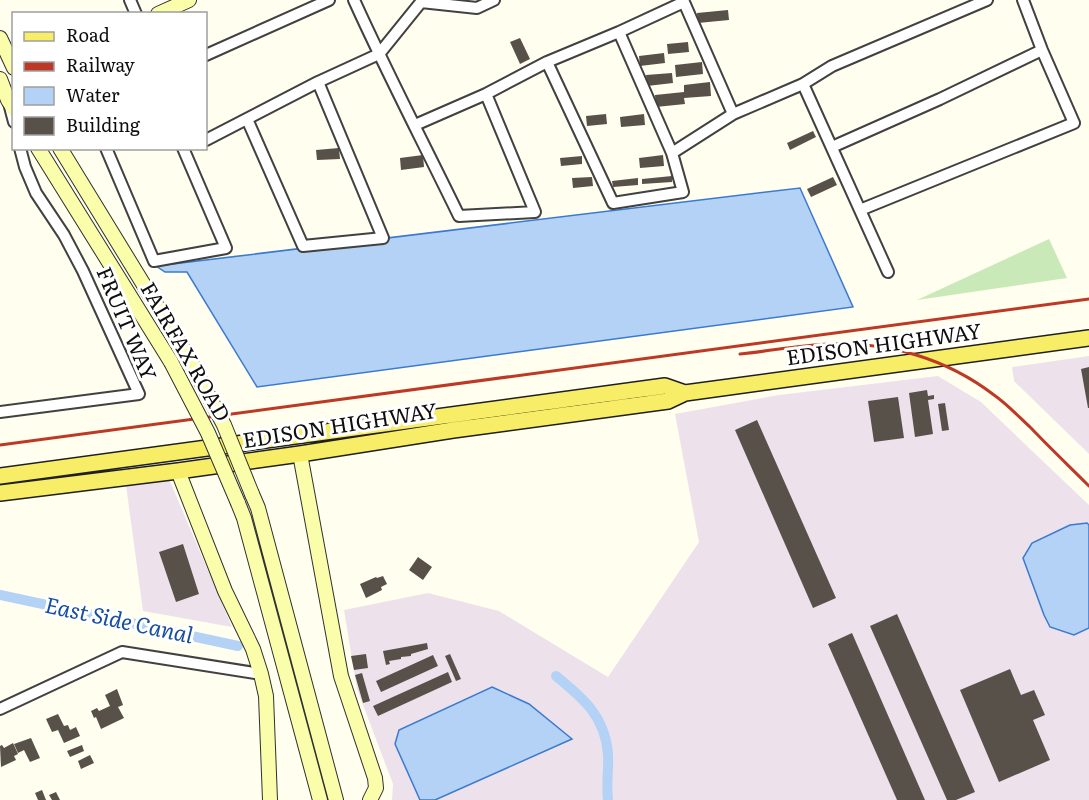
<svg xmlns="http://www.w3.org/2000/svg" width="1089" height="800" font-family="Literata,serif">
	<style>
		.industrial { fill: #ede2ec }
		.green { fill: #cae9b9 }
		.water { fill: #b4d2f6; stroke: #3b7acd; stroke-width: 1.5 }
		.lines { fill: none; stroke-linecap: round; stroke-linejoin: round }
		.canal { stroke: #b4d2f6; stroke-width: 10 }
		.building { fill: #57514a }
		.street-casing { stroke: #414141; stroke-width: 14 }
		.secondary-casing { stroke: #303030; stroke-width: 16 }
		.primary-casing { stroke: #1f1f1f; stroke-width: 18 }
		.street { stroke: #fff; stroke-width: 10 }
		.secondary { stroke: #fafeaa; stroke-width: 14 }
		.primary { stroke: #f8ed66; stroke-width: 15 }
		.rail { stroke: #be3826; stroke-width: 3 }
		.secondary-bridge-casing { stroke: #303030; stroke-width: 16; stroke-linecap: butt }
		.secondary-bridge { stroke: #fafeaa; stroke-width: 14 }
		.labels { text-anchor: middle; stroke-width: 6; stroke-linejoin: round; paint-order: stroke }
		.street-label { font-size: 21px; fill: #0e0e0e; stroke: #fff }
		.water-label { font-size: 22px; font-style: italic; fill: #174da0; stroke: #fff }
	</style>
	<rect width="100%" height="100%" fill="#fffeef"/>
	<path class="industrial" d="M1089,356v98l-75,-73 -2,-14z
		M938,376l43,26 108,103v295h-697l1,-16 -36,-95 -13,-79 84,-17 71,18 109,66 91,-135 -24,-128 104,-19z
		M169,479l63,148 -89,-16 -17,-126z"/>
	<path class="green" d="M1049,239l18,39 -150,22z"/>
	<path class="water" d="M800,188l53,119 -596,80 -70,-115h-22l-9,-6z
		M1087,523l2,2v103l-15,7 -24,-8 -6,-12 -21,-57 9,-15 38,-18z
		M492,687l37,17 43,35 -137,61h-15l-25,-56 4,-14z"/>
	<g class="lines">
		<path class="canal" d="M0,595l238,51
			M556,676c27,22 49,40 52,78 1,15 -2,30 0,46"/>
	</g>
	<path class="building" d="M728,10l1,10 -31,3 -1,-10z
		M520,38l10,21 -10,5 -10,-22z
		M688,42l1,10 -21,2 -1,-10z
		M664,53l1,10 -25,3 -1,-10z
		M702,62l1,12 -27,3 -1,-12z
		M672,73l1,10 -26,3 -1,-11z
		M710,82l1,14 -27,2 1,6 -29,3 -1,-12 29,-3v-7z
		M606,114l1,10 -20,2 -1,-10z
		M644,114l1,11 -24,2 -1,-10z
		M813,131l3,6 -26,13 -3,-7z
		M339,148l1,11 -23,1 -1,-10z
		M423,155l1,12 -23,3 -1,-12z
		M663,155l1,11 -24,2 -1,-10z
		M582,156v8l-21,2 -1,-8z
		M672,176v6l-30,2v-5z
		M592,177l1,9 -20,2 -1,-10z
		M833,177l4,8 -26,12 -4,-8z
		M638,178v7l-25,2 -1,-6z
		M1089,367v41h-1l-7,-39z
		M927,390l1,6 6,-1v4l-6,1 5,34 -18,3 -6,-44z
		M898,397l6,41 -30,4 -6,-41z
		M945,403l4,27 -7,1 -4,-27z
		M757,420l79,178 -23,10 -78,-178z
		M183,544l16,50 -23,8 -17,-50z
		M418,557l14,10 -9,13 -14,-10z
		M383,576l4,8 -6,3 1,3 -16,8 -6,-14 16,-7 1,1z
		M897,614l78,178 -19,8h-9l-77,-174z
		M852,633l73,167h-28l-69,-156z
		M427,643l1,6 -17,5v2l-10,1v2l-12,2 1,3 -4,1 -3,-14z
		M366,654l2,14 -14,2 -3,-14z
		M450,654l11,25 -5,2 -11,-25z
		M433,655l5,11 -57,26 -5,-11z
		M1010,669l11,26 13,-5 11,25 -12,5 17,40 -51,22 -39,-92z
		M448,672l4,10 -74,34 -5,-10z
		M362,673l8,28 -7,2 -8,-28z
		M117,689l6,16 -5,2 6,11 -23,11 -5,-12 -2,1 -3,-7 6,-3 2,3 11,-5 -5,-11z
		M58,714l6,12 4,-1 2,5 6,-3 4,9 -16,7 -6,-13 -6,2 -6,-13z
		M31,738l9,20 -10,4 -6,-12 -6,3 -4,-9z
		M13,743l5,11 -4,2 2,4 -15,7 -1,-21 2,-1 2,3z
		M82,745l2,6 -14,6 -3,-6z
		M90,755l4,8 -13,6 -3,-8z
		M42,790l4,10h-8l-3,-7z
		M56,792l4,8h-8l-3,-5z"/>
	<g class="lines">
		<defs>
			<path id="street" d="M130,0l6,14
				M354,0c33,73 70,144 105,216l76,-4 -49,-118
				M206,55l123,-55
				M547,62l66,141 70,-11 -11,-39 -53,-121
				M9,103l5,19
				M733,114l70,-30
				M247,119l56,127 80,-8 -65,-156
				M415,125l71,-31 61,-32 72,-30 65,-30
				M206,140l112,-58 61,-28 42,-52 56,6 17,-8
				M832,147l108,-48 102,-49
				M106,148l48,113 72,-13 -43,-100
				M672,153l61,-39 -50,-114
				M860,210l214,-87 -32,-73 -19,-50
				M888,272l-85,-188 29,-18 155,-66
				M0,412l139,-18 -56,-123 -19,-36 -28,-42 -11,-26 -5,-19
				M0,709l122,-57 139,22"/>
			<path id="secondary" d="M158,14l31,-14
				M0,38l14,30
				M0,79l8,21 6,9
				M38,148l133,214
				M60,148l128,209
				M300,454l41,222 34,102 1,10 -6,12
				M178,471l47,120 28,58 8,25 5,22 4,104
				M252,494l6,14 78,292
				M238,503l6,15 76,282"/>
			<path id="primary" d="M0,476l665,-90 20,7
				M0,493l178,-22 122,-17 153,-24 215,-29 17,-8 404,-55"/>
		</defs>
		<use href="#street" class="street-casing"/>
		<use href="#secondary" class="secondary-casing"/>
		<use href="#primary" class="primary-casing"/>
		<use href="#street" class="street"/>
		<use href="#secondary" class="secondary"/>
		<use href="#primary" class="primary"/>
		<path class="rail" d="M740,354c30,-3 61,-9 91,-10 59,-2 116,15 163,51 13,9 25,22 37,33 19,20 39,39 58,58
			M0,445l1089,-146"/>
		<defs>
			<path id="secondary-bridge" d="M188,357l36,68 28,69
				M171,362l37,71 30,70"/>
		</defs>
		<use href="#secondary-bridge" class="secondary-bridge-casing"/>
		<use href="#secondary-bridge" class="secondary-bridge"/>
	</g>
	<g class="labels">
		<g class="street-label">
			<text transform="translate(126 324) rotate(67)" y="7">FRUIT WAY</text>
			<text transform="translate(884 345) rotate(-8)" y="7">EDISON HIGHWAY</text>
			<text transform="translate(185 352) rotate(60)" y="7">FAIRFAX ROAD</text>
			<text transform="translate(340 426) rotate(-9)" y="7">EDISON HIGHWAY</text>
		</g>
		<g class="water-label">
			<text transform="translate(119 620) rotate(12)" y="8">East Side Canal</text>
		</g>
	</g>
	<rect x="12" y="12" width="195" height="138" fill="#ffffff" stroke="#9f9f9f" stroke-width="1.5"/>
	<rect x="24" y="32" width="30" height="9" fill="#f8ed66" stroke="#9f9f9f" stroke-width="1.5"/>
	<text x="66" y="42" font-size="18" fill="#0e0e0e">Road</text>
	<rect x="24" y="62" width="30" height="9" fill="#be3826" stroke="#9f9f9f" stroke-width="1.5"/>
	<text x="66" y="72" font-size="18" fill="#0e0e0e">Railway</text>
	<rect x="24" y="87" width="30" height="18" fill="#b4d2f6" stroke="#9f9f9f" stroke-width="1.5"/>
	<text x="66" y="102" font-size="18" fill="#0e0e0e">Water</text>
	<rect x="24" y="117" width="30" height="18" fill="#57514a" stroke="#9f9f9f" stroke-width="1.5"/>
	<text x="66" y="132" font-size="18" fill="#0e0e0e">Building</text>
</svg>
